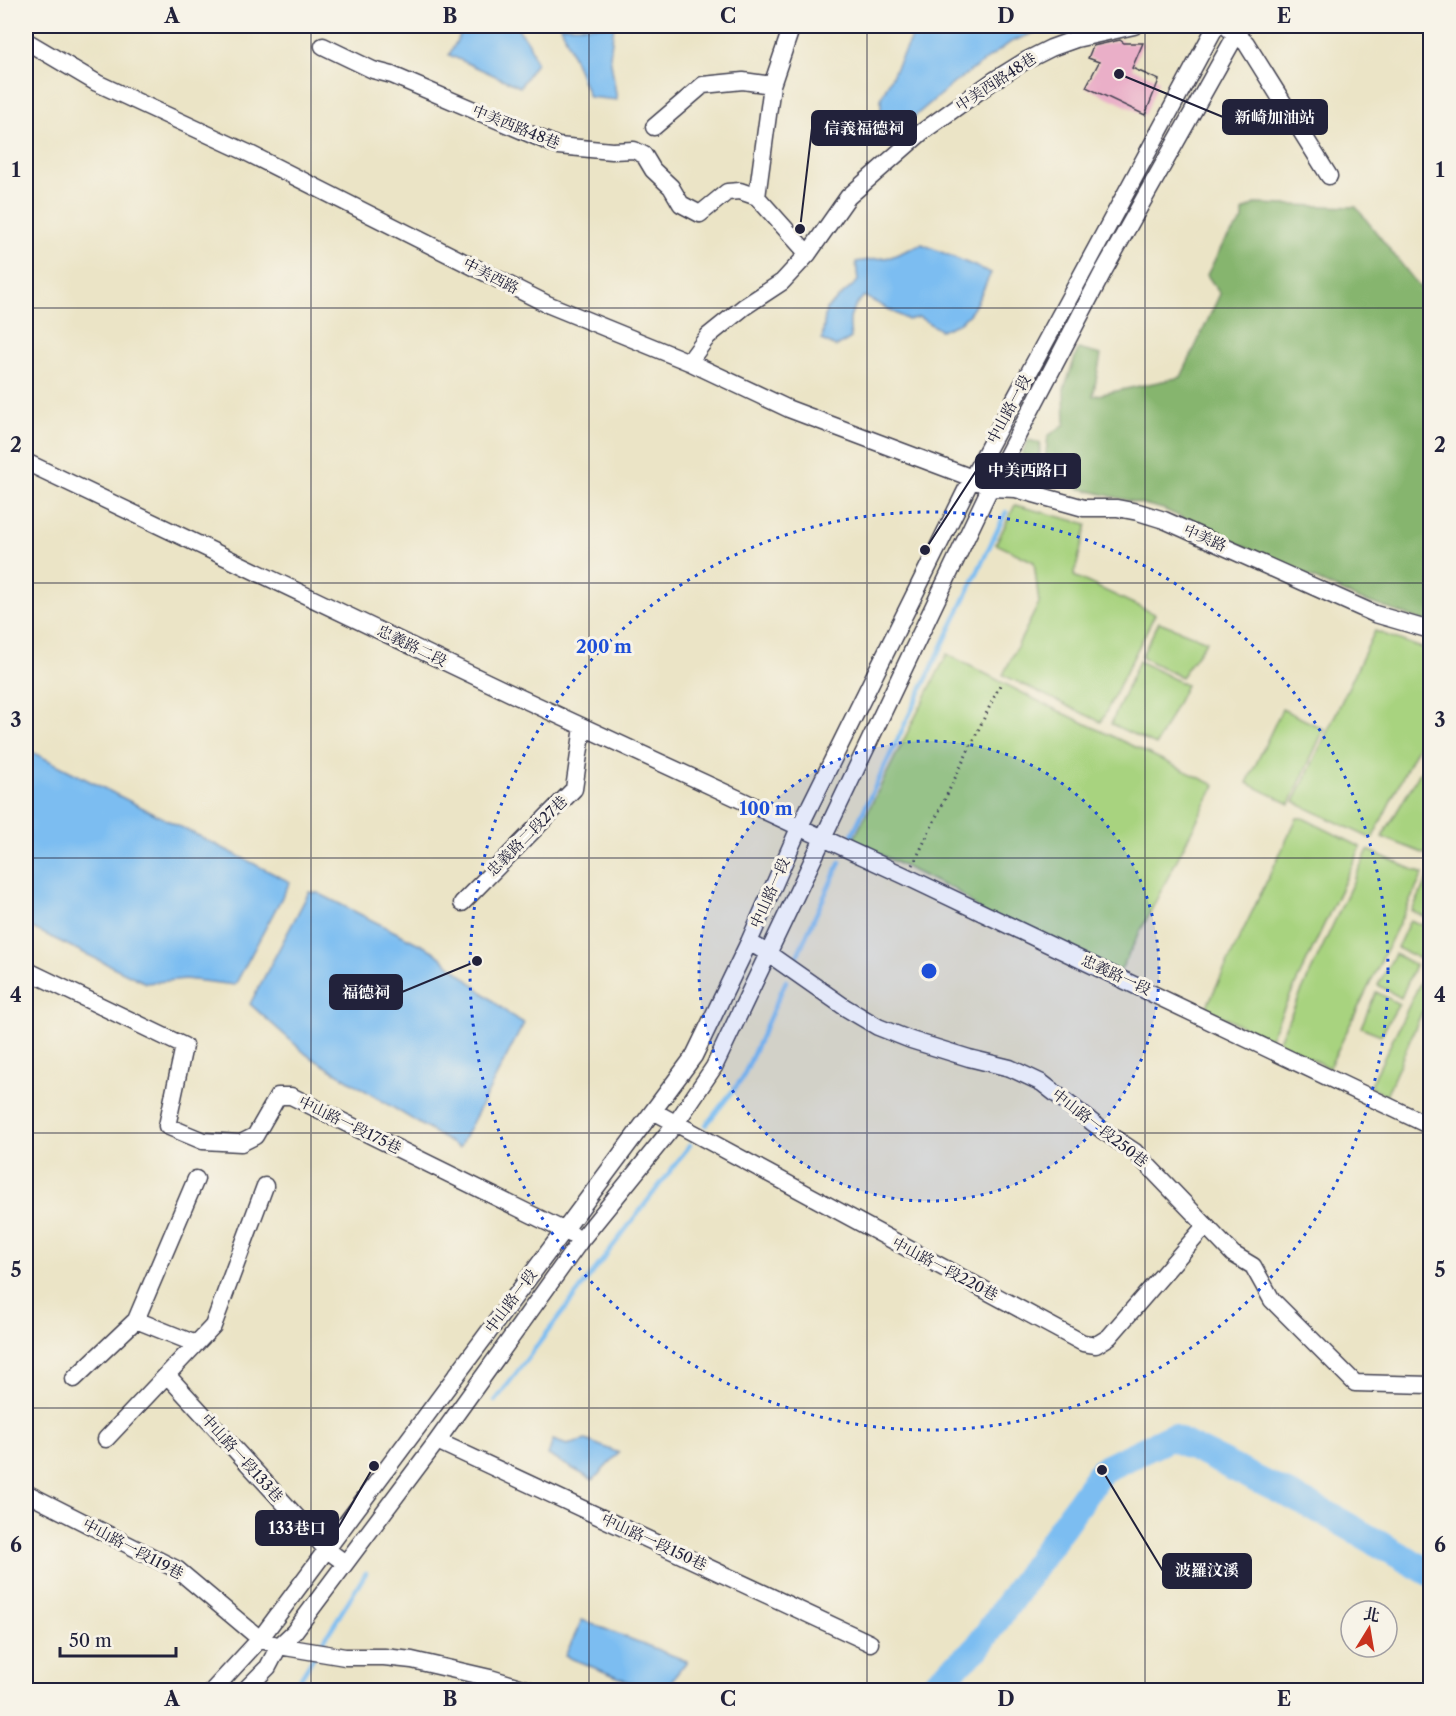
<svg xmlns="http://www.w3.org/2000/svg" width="1456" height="1716" font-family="'Libre Caslon Text','Noto Serif TC',serif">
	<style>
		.green { fill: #a8d37f; stroke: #657a5d; stroke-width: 1.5 }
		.forest { fill: #86b56e; stroke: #546c54; stroke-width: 1.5 }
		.water { fill: #7cbdf1; stroke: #4f7096; stroke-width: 1.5 }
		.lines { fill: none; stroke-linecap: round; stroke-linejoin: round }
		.stream { stroke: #7cbdf1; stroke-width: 4.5 }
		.river { stroke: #7cbdf1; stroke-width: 27 }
		.building { fill: #eaafc8 }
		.minor-casing { stroke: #403f50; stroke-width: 19 }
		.path { stroke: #403f50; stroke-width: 3; stroke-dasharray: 1.5 4.5; stroke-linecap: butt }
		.minor { stroke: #fff; stroke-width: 16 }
		.grid { fill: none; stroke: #22223b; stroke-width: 1.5; stroke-opacity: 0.55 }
		.ring { fill: none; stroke: #1d4ed8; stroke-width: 3; stroke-dasharray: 3 6 }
		.labels { text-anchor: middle; stroke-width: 6; stroke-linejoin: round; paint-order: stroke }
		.street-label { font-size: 15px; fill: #22223b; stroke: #f7f3e8 }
		.centre { fill: #1d4ed8; stroke: #f7f3e8; stroke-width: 3 }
		.ring-label { font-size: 18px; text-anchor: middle; font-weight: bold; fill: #1d4ed8; stroke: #f7f3e8; stroke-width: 6; stroke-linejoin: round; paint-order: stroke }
		.leader { fill: none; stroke: #22223b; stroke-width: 2 }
		.callout-dot { fill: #22223b; stroke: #f7f3e8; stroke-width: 2 }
		.callout { fill: #22223b; stroke: #22223b; stroke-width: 2 }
		.callout-label { font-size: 16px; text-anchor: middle; font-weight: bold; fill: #fff }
		.neatline { fill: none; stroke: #22223b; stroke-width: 2 }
		.grid-label { font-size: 20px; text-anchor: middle; font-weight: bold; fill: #22223b }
	</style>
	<rect width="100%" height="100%" fill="#f7f3e8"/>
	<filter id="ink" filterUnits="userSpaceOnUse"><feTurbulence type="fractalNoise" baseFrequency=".0167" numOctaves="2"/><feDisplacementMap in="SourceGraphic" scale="12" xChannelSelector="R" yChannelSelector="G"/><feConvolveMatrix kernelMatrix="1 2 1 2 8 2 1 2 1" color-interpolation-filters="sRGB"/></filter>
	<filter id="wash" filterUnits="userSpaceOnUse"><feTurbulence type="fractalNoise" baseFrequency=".008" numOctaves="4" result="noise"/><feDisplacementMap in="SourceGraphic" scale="24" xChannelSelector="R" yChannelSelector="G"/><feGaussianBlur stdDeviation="1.35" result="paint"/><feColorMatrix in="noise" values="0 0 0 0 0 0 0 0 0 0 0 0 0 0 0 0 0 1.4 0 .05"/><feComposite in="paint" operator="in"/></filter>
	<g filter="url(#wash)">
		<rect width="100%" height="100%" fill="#ebe4c6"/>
		<path class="green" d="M1015,505l72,19 -13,52 81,38 -54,108 -98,-47 36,-72 -5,-41 -38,-18z
			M1159,622l48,19 -26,36 -40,-20z
			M1375,631l55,20v70l-58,118 -78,-37z
			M947,654l93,48 175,83 -98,192 -131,-62 -33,-27 -11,-3 -89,-44z
			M1139,661l47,24 -30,60 -45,-21z
			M1282,709l42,20 -34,75 -43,-21z
			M1430,755v101l-48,-19z
			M1297,818h6l58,29 -92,193 -63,-32z
			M1368,850l55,24 -94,194 -51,-26z
			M1429,876l1,1v42l-18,-8z
			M1410,920l20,8 -10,31 -23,-11z
			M1395,954l20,11 -14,33 -23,-13z
			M1430,962v52l-8,-2 -36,84 -16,-9z
			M1376,992l23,12 -18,31 -20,-8z"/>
		<path class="forest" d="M1255,204l101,3 74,93v323l-74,-25 -193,-89 -138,-34 -6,-13 9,-22 12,3v18l2,2 3,-2 3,-25 17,-12 -1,-35 14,-40 23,6 -8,41 88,-19 39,-83 -13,-19 17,-33 19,-22v-9z"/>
		<path class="water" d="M465,26h51l13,17 7,20 -16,24 -71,-32z
			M561,26h53l-4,30 7,44 -28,-3z
			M917,26h134l-40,16 -57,41 -52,44 -15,-3 -6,-9v-17z
			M922,244l69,29c-14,28 -18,50 -51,57l-21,-13 -11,3 -44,-24c-15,16 -16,21 -13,42l-15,9 -14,-7 4,-31 32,-28 -2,-19 35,-5z
			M26,749l264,133 -55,103 -50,-6 -39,4 -120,-58z
			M309,892l9,1 115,58 77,64 14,8 -65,125 -152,-93 -57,-51z
			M553,1440l14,5 19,-5 33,13 -26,27 -45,-25z
			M582,1620l105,41 -23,29h-14l-85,-34z"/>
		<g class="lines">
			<path class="stream" d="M851,837l155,-325
				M796,958l44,-96
				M706,1125l36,-46 44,-98
				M495,1401l195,-256
				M293,1690l73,-117"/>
			<path class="river" d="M928,1690l49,-42 125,-178 69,-33 156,77 103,59"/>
		</g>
		<g id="blocks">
			<path class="building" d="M1120,40l4,3h19l-11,25 27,12 -14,35 -59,-28 13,-25 -11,-4 5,-12z"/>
		</g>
	</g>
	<g filter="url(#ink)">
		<use href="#blocks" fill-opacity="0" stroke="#403f50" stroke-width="1.5"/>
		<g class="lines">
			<defs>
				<path id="minor" d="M1228,28l18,15 83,133
					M26,41l71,42 149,69 301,152 142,58 100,47 183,69 18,10 26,1 68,19h33l21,4 26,8 211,94 55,16
					M323,46l50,24 19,5 166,71 54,5 22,-1 10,5 9,15 18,17 10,17 19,10 27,-22 13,-1 17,6 51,57
					M654,127l49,-42 40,-4 29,4
					M757,197l15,-112 20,-59
					M689,362l19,-26 36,-29 38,-25 26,-28 40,-57 74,-65 74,-53 29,-18 26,-13 25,-9 58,-13
					M26,462l484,231 393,182 527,251
					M462,903l112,-114 9,-62
					M749,942l20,12 77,54 32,19 33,13 58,18 41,10 32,15 60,47 33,22 98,102 20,12 19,34 83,83 75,2
					M26,970l158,76 -17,80 36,15 38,2 14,-7 23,-40h13l282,139
					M653,1111l430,232 13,2 13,-8 96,-111
					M136,1320l60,24
					M167,1375l159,174 19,14
					M74,1379l62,-59 60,-141
					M106,1439l107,-113 52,-140
					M437,1441l433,202
					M26,1493l152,77 82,69 19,7 66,11h39l28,3 78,18 40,12
					M213,1690l47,-51 434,-583 55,-114 50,-114 173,-350 244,-452
					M245,1690l23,-23 11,-21 15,-14 143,-191 144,-201 95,-117 38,-56 276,-579 113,-216 138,-246"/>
			</defs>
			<use href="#minor" class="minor-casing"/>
			<path class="path" d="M913,865l88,-182"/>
			<use href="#minor" class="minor"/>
		</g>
	</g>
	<path class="grid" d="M311,26v1664M589,26v1664M867,26v1664M1145,26v1664M26,308h1404M26,583h1404M26,858h1404M26,1133h1404M26,1408h1404"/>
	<circle cx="929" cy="971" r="230" fill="#1d4ed8" fill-opacity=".12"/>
	<g class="ring">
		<circle cx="929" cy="971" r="230"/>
		<circle cx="929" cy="971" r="459"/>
	</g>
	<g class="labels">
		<g class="street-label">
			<text transform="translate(996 82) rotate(-33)" y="5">中美西路48巷</text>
			<text transform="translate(516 127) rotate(22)" y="5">中美西路48巷</text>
			<text transform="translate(491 276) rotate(27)" y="5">中美西路</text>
			<text transform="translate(1009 409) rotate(-62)" y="5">中山路一段</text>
			<text transform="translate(1205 538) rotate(24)" y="5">中美路</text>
			<text transform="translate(412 646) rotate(26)" y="5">忠義路二段</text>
			<text transform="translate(527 836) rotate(-45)" y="5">忠義路二段27巷</text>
			<text transform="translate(770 893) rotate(-66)" y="5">中山路一段</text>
			<text transform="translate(1116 975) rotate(25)" y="5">忠義路一段</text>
			<text transform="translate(350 1125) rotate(26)" y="5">中山路一段175巷</text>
			<text transform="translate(1100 1128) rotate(38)" y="5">中山路一段250巷</text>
			<text transform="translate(945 1269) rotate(28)" y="5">中山路一段220巷</text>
			<text transform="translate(511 1301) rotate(-53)" y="5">中山路一段</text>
			<text transform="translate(242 1458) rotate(48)" y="5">中山路一段133巷</text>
			<text transform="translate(654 1542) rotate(25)" y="5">中山路一段150巷</text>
			<text transform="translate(133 1549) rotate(28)" y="5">中山路一段119巷</text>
		</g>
	</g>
	<circle cx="929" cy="971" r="9" class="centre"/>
	<g class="ring-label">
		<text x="604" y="653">200 m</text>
		<text x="766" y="815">100 m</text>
	</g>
	<path class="leader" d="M1119 74L1223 117M800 229L812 128M925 550L976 471M477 961L402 992M374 1466L338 1528M1102 1470L1163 1571"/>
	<g class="callout-dot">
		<circle cx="1119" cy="74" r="6"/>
		<circle cx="800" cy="229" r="6"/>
		<circle cx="925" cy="550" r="6"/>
		<circle cx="477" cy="961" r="6"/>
		<circle cx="374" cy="1466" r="6"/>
		<circle cx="1102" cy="1470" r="6"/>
	</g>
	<g class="callout">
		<rect x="1223" y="100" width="104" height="34" rx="6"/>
		<rect x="812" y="111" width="104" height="34" rx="6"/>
		<rect x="976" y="454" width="104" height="34" rx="6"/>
		<rect x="330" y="975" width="72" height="34" rx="6"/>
		<rect x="256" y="1511" width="82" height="34" rx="6"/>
		<rect x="1163" y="1554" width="88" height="34" rx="6"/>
	</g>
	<g class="callout-label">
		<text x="1275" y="123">新崎加油站</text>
		<text x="864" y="134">信義福德祠</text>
		<text x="1028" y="476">中美西路口</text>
		<text x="366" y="998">福德祠</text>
		<text x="297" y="1534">133巷口</text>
		<text x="1207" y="1576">波羅汶溪</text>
	</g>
	<rect width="1456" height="1716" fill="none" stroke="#f7f3e8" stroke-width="66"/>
	<g transform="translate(1369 1629) rotate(11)"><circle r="28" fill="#f7f3e8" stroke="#a29fa3" stroke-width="1.5"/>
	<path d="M0-4.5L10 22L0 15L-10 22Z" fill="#c8321e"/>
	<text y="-9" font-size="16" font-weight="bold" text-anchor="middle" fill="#22223b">北</text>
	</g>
	<path d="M60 1647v9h116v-9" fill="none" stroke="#22223b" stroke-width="3"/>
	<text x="69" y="1647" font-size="18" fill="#22223b" stroke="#f7f3e8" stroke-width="4.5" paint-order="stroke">50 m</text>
	<rect x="33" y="33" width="1390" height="1650" class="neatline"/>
	<g class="grid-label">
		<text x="172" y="23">A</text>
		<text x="450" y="23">B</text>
		<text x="728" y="23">C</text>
		<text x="1006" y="23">D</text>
		<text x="1284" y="23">E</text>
		<text x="16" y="177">1</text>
		<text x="1440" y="177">1</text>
		<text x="16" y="452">2</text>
		<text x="1440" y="452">2</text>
		<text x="16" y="727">3</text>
		<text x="1440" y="727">3</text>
		<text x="16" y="1002">4</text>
		<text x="1440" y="1002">4</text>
		<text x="16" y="1277">5</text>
		<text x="1440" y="1277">5</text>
		<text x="16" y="1552">6</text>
		<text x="1440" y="1552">6</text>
		<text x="172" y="1706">A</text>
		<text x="450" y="1706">B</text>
		<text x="728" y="1706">C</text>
		<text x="1006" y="1706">D</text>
		<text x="1284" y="1706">E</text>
	</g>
</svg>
